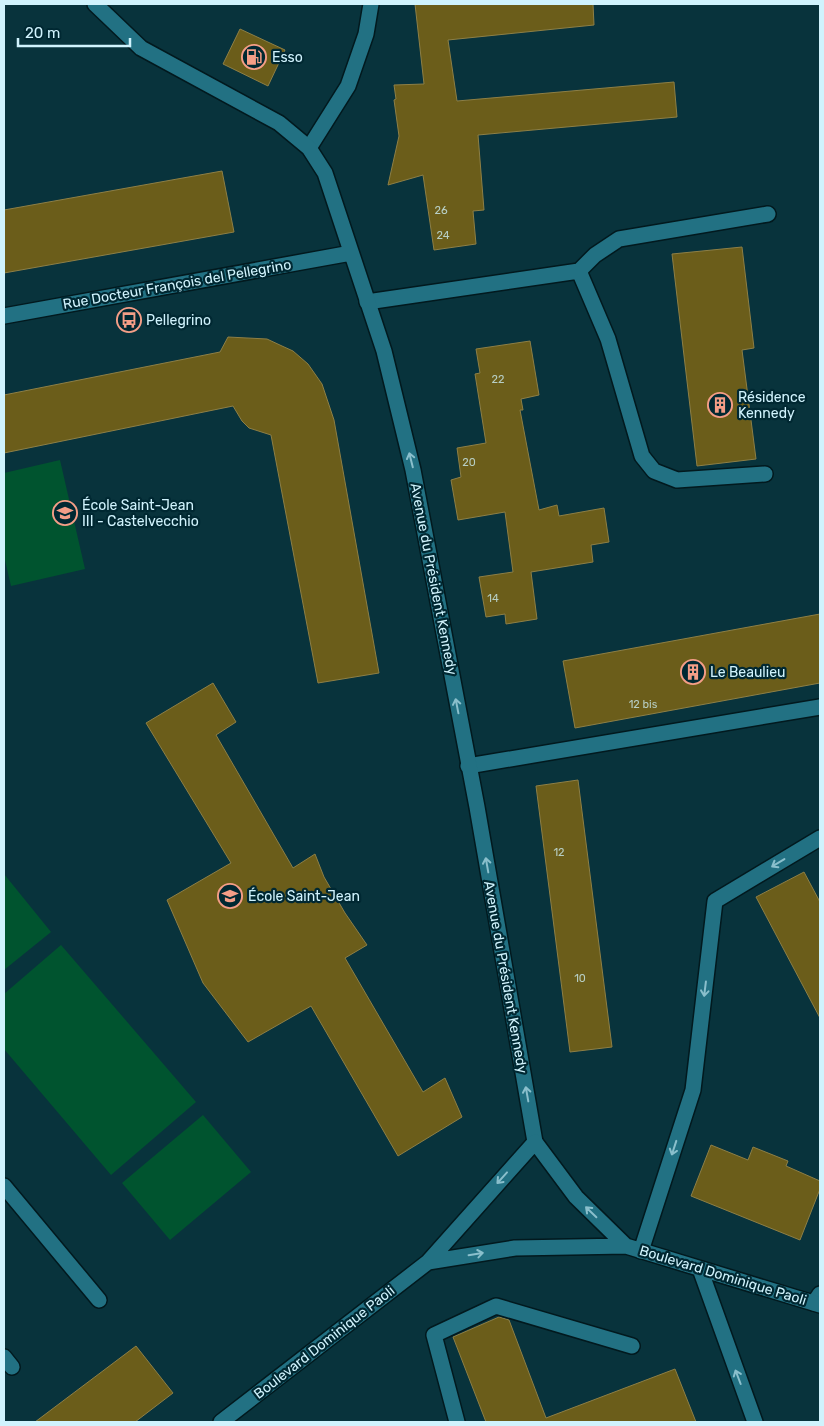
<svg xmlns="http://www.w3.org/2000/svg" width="824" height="1426" font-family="Rubik,sans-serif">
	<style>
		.green { fill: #00542f }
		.building { fill: #6b5d1a; stroke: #8d7f46 }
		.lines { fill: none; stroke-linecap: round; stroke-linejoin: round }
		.lane-casing { stroke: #02191e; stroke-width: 18 }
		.street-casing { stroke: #02191e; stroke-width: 18 }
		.secondary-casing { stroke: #02191e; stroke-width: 18 }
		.lane { stroke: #227183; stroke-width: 15 }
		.street { stroke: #227183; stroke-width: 15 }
		.secondary { stroke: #227183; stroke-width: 15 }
		.oneway { stroke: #8abfcc }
		.labels { text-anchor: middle; stroke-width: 4.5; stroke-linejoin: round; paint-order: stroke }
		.number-label { font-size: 11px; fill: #b7cec4 }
		.poi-label { font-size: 14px; fill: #d0f3fd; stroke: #002832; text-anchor: start }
		.street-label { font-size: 14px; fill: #d0f3fd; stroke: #002832 }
	</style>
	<rect width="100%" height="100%" fill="#08333c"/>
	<path class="green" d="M60,460l25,109 -74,17 -7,-30v-83z
		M4,874l47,58 -47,38z
		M61,945l135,157 -85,73 -107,-126v-55z
		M203,1115l48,57 -81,68 -48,-57z"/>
	<path class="building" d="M415,4h178l1,21 -146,15 9,61 217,-19 3,35 -199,18 6,75 -11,1 3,33 -42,6 -11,-75 -35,10 11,-49 -5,-36 2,-1 -2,-14 30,-1z
		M240,29l45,21 -17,36 -45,-22z
		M222,171l12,61 -230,41v-63z
		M742,247l12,101 -12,2 14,109 -59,7 -25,-212z
		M228,337l39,2 15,7 11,5 15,13 14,20 12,36 45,253 -61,10 -47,-248 -22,-7 -7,-7 -9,-15 -229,47v-58l216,-43z
		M530,341l9,54 -18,4 2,11h-3l19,100 18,-5 2,11 45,-8 5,34 -18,3 2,17 -62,10 6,47 -31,5 -1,-10 -19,3 -7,-40 34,-5 -8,-60 -47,8 -7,-40 10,-3 -4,-29 29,-5 -11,-69 5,-1 -4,-24z
		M820,614v69l-245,45 -12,-67z
		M213,683l23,39 -20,13 77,133 22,-14 9,23 21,36 22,32 -22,13 78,134 22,-14 17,39 -64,39 -87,-150 -63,36 -45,-59 -36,-83 64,-37 -85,-140z
		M578,780l34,267 -42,5 -34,-266z
		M804,872l16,30v116l-64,-121z
		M711,1145l37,15 5,-13 35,14 -2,5 34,15v8l-20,51 -109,-44z
		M499,1317l10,3 37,98 129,-49 21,53h-210l-33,-85z
		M136,1346l37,47 -38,29h-100z"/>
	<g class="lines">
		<defs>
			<path id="lane" d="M309,148l39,-62 18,-52 5,-30
				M579,271l16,-16 24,-16 149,-25
				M367,302l212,-31 29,68 34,117 12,15 23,9 88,-6
				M468,766l352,-59
				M4,1186l95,114
				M4,1357l8,10
				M457,1422l-23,-87 62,-29 136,40"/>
			<path id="street" d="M95,4l46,44 138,75 30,25 16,25 59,178 29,119 64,337 58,335
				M4,316l347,-63
				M641,1251l52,-161 22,-189 105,-63
				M814,1303l6,-9"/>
			<path id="secondary" d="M428,1262l87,-14 111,-2 194,59
				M700,1269l55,153
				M221,1422l207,-160 107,-120 41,55 50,49"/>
		</defs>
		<use href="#lane" class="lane-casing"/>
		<use href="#street" class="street-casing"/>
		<use href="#secondary" class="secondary-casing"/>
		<use href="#lane" class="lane"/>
		<use href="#street" class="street"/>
		<use href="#secondary" class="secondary"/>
	</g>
	<defs><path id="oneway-shaft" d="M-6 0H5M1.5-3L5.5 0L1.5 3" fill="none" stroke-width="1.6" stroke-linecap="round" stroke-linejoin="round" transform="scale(1.25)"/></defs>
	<g class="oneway">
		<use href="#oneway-shaft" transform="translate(411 460) rotate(-104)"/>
		<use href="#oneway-shaft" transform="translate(457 706) rotate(-101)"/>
		<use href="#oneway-shaft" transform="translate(778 863) rotate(149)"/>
		<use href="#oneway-shaft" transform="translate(487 865) rotate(-100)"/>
		<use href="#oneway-shaft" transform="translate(705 989) rotate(97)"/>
		<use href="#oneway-shaft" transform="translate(527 1094) rotate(-100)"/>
		<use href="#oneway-shaft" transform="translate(674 1148) rotate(108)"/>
		<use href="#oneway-shaft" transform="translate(502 1178) rotate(132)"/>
		<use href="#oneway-shaft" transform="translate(591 1212) rotate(-136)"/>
		<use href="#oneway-shaft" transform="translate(476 1254) rotate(-9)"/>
		<use href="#oneway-shaft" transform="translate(738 1377) rotate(-111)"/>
	</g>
	<defs>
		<symbol id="fuel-ring" viewBox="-11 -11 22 22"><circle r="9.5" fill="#002832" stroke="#f49e87" stroke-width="1.5"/><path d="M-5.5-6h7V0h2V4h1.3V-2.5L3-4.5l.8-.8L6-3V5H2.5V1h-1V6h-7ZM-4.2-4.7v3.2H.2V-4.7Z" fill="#f49e87"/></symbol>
		<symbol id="bus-ring" viewBox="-11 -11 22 22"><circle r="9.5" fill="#002832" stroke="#f49e87" stroke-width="1.5"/><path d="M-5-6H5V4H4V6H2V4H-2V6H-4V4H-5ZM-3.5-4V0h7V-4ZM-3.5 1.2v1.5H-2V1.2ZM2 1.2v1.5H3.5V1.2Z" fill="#f49e87"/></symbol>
		<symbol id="building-ring" viewBox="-11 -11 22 22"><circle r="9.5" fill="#002832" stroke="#f49e87" stroke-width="1.5"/><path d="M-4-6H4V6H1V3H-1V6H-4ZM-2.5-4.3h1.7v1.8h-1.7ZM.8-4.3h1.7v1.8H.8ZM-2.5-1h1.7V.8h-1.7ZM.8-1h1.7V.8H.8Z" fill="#f49e87"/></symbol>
		<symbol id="school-ring" viewBox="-11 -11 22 22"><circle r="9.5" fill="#002832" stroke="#f49e87" stroke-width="1.5"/><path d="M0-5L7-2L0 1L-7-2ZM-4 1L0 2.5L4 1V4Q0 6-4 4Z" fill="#f49e87"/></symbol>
	</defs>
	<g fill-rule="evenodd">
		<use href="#fuel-ring" x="240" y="43" width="28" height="28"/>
		<use href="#bus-ring" x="115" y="306" width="28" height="28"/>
		<use href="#building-ring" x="706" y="391" width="28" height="28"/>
		<use href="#school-ring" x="51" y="499" width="28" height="28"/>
		<use href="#building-ring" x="679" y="658" width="28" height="28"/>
		<use href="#school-ring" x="216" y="882" width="28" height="28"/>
	</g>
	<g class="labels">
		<g class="number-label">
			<text x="441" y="214">26</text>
			<text x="443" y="239">24</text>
			<text x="498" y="383">22</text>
			<text x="469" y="466">20</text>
			<text x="493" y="602">14</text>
			<text x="643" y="708">12 bis</text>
			<text x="559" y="856">12</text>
			<text x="580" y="982">10</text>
		</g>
		<g class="poi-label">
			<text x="272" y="62">Esso</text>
			<text x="146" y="325">Pellegrino</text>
			<text x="738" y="402">Résidence<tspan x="738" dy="16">Kennedy</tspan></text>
			<text x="82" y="510">École Saint-Jean<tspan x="82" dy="16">III - Castelvecchio</tspan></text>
			<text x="710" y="677">Le Beaulieu</text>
			<text x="248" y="901">École Saint-Jean</text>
		</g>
		<g class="street-label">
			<text transform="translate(177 284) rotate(-10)" y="5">Rue Docteur François del Pellegrino</text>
			<text transform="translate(434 579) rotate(79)" y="5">Avenue du Président Kennedy</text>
			<text transform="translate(506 977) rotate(80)" y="5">Avenue du Président Kennedy</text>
			<text transform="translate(723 1275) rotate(17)" y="5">Boulevard Dominique Paoli</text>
			<text transform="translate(324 1342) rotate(-38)" y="5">Boulevard Dominique Paoli</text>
		</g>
	</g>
	<rect width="824" height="1426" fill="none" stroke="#d0f3fd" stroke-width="10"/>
	<path d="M18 38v8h112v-8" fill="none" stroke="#d0f3fd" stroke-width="2.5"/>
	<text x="25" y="38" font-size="15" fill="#d0f3fd" stroke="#002832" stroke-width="4" paint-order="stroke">20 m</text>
</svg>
